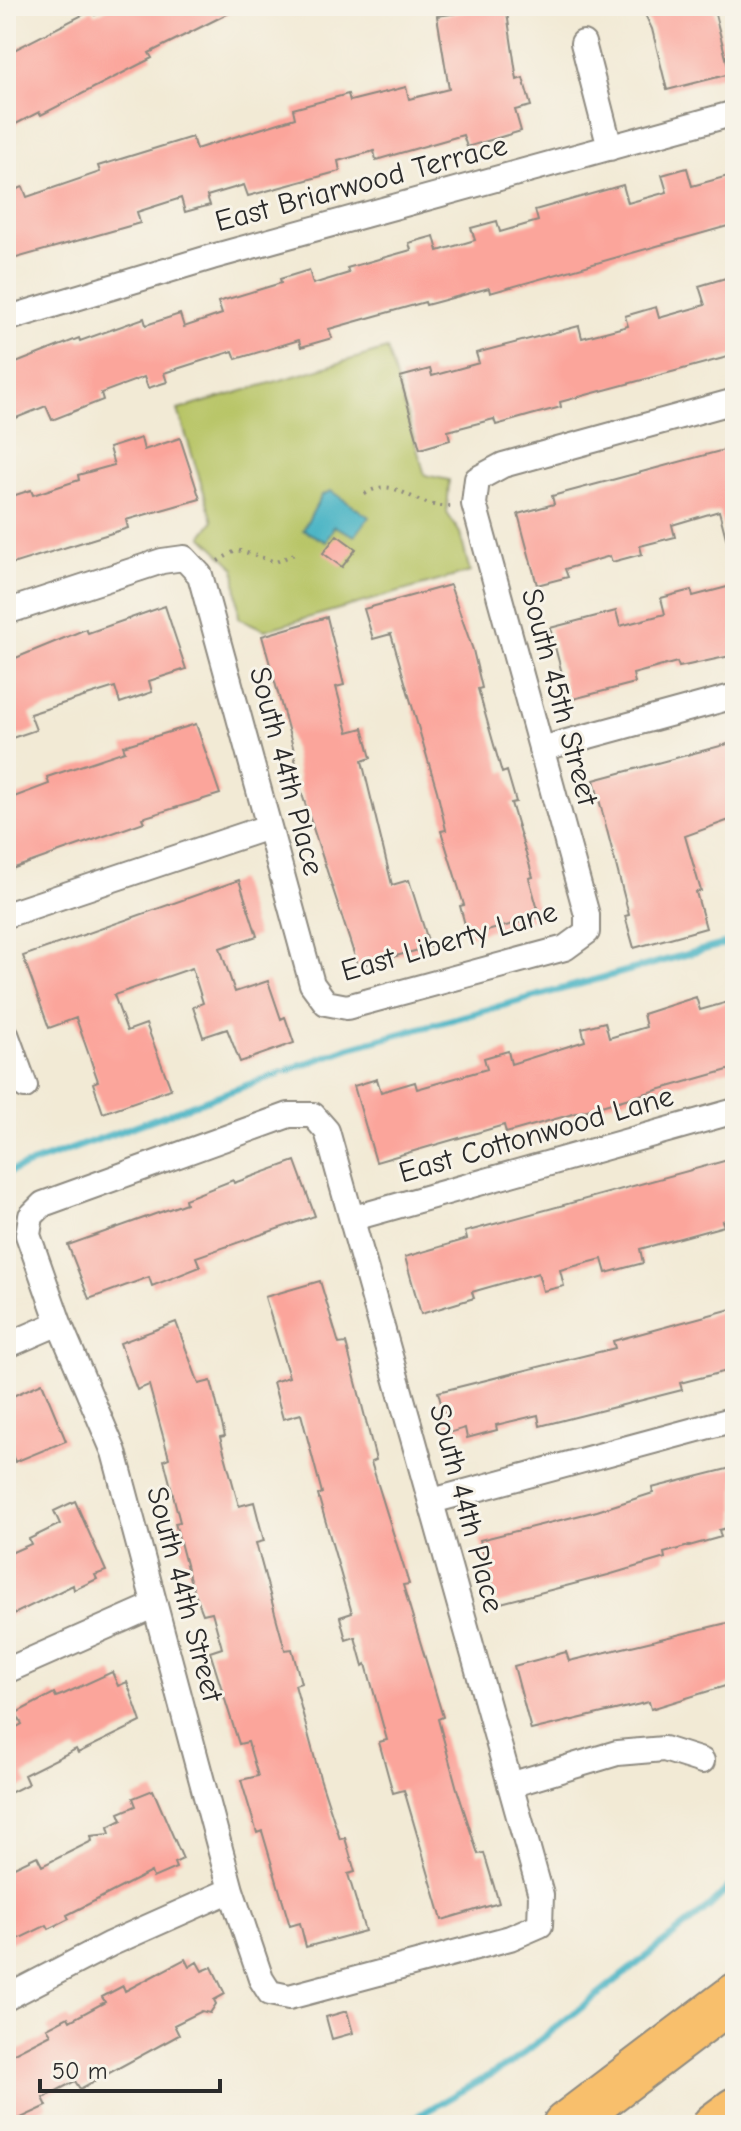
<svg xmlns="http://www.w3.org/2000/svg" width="741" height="2131" font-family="'Comic Neue',sans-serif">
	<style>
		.green { fill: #b8c566; stroke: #727848; stroke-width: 2 }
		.water { fill: #47b3c4; stroke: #396f78; stroke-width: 2 }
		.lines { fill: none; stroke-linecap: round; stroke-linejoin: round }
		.stream { stroke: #47b3c4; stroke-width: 7 }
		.building { fill: #fba59b }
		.minor-casing { stroke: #8e8a80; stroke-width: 28 }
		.motorway-casing { stroke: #8e8a80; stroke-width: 48 }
		.path { stroke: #8e8a80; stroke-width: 4; stroke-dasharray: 2 6; stroke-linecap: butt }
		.minor { stroke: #fff; stroke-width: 24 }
		.motorway { stroke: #f8bf6c; stroke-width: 44 }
		.labels { text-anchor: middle; stroke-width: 6; stroke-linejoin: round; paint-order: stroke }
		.street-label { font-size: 30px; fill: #2b2b2b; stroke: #f7f3e8 }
	</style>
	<rect width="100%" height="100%" fill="#f7f3e8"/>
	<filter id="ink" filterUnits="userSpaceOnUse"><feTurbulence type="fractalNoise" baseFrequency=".0125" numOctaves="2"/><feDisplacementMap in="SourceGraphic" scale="16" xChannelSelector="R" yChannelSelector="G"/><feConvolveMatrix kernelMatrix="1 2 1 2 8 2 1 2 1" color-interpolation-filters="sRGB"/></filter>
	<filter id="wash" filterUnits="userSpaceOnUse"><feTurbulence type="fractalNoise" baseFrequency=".006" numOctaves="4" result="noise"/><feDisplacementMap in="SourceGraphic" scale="32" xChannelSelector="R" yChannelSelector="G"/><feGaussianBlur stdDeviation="1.8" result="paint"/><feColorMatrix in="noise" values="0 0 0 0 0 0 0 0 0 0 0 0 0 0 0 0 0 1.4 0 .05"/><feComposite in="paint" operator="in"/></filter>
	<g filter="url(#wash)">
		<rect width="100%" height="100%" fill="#f2ead5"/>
		<path class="green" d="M387,349l38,126 24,5 -2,33 13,20 10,39 -205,58 -26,-12 -4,-50 -33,-32 11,-15 -35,-111z"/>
		<path class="water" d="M331,491l38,26 -14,19 -21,-10 -8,16 -23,-12 19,-35z"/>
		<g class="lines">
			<path class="stream" d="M6,1173l343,-125 386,-107
				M402,2125l109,-62 198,-156 26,-26"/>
		</g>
		<g id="blocks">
			<path class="building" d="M112,6h131l-94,47 3,5 -111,57 -2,-3 -33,17v-75l86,-44 3,5z
				M506,6l11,74 6,-2 8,28 -16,4 6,21 -54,16 -4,-12 -87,25 -2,-9 -36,10 2,10 -92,25 -4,-11 -37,11 3,9 -25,7 -4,-14 -44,14 3,11 -134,38v-68l17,-6 4,10 73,-25 -2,-6 94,-29 4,12 99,-31 -2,-9 55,-15 2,7 56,-14 3,12 40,-10 -12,-73z
				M641,6h72l17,68 -63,16 -15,-61z
				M687,168l5,18 43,-12v50l-245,69 -1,-5 -63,17 -1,-3 -96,27 3,9 -31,9 -2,-7 -63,19 -3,-8 -69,22 3,9 -19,6 -4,-11 -43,16 2,7 -51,20 -6,-14 -40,16v-55l73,-29 1,3 64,-23 2,7 34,-11 4,13 38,-13 -4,-12 63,-19 -1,-4 29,-9 4,14 36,-11 -2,-5 64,-18 -2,-7 25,-7 4,15 37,-11 -4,-12 26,-7 3,11 38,-11 -3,-11 88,-25 5,18 39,-11 -5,-17z
				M729,277l6,21v57l-175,47 1,5 -30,8 -35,10 -2,-6 -46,12 2,9 -30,9 -20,-72 30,-8 2,7 47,-13 -3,-10 103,-27 3,12 46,-12 -3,-10 31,-9 3,11 46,-13 -6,-19z
				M141,438l3,12 36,-12 20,61 -74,21 2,8 -122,38v-68l25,-8 2,5 46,-15 -1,-5 36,-10 -5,-17z
				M735,447v101l-6,1 -10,-38 -47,14 3,12 -35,9 2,8 -30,8 -2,-6 -45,13 3,8 -31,8 -19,-71 36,-10 -2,-8z
				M337,535l19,14 -14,18 -19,-14z
				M450,585l23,65 9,38 -4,1 24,84 5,-2 9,31 -5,1 22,74 -4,1 11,39 -72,19 -8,-30 4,-1 -23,-74 5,-1 -9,-39 -46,-157 -18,5 -9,-30z
				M731,586l4,16v53l-56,12 -2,-5 -44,12 2,9 -66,17 -19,-72 66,-17 4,15 45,-12 -4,-16 30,-8 2,6z
				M165,606l21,63 -37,12 3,11 -32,11 -5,-16 -85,27 6,16 -30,10v-78l80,-33 2,4z
				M327,617l17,68 -8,2 12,45 15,-4 8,30 -9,3 30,124 17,-5 21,67 -72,19 -58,-178 -7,-41 -31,-111z
				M196,724l24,70 -78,24 2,4 -138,49v-71l43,-16 -2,-7 78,-26 -2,-5z
				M735,742v76l-50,18 16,55 -5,1 10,36 -72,20 -9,-32 4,-1 -35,-135z
				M239,880l18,56 -37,12 15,44 33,-11 13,38 4,-2 9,26 -54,19 -13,-33 -24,8 -10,-30 10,-4 -11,-35 -78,27 13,36 19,-7 25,65 -68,24 -10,-30 5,-2 -22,-63 -27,10 -26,-72z
				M696,997l4,13 35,-10v68l-229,65 -2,-8 -128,37 -22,-76 23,-7 4,13 34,-10 2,7 70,-20 -3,-11 24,-7 3,13 74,-23 -3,-13 23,-6 4,16 37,-11 -3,-13z
				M735,1158v60l-13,3 2,5 -84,23 3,14 -37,10 -4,-14 -42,11 4,16 -21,5 -5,-18 -66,19 2,6 -53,16 -16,-57 62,-18 -2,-7z
				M295,1161l20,55 -119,41 4,10 -48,19 -3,-9 -60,22 -21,-54 118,-42 -1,-4 48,-19 1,3z
				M320,1281l19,63 7,-1 30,117 -5,2 38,122 -6,1 40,132 -5,2 19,70 21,65 6,-1 15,50 -57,17 -38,-130 -11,3 -14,-51 8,-2 -21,-76 -3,2 -8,-29 -9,3 -6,-23 12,-4 -34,-118 4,-2 -21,-79 -18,5 -10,-37 16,-5 -24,-80z
				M735,1308v61l-55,14 2,7 -142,36 -2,-11 -42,10 1,5 -30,8 -2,-10 -16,5 -11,-41 177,-44 -2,-7z
				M176,1322l23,62 12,-3 14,55 -5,1 19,69 15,-4 10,39 -8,2 29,107 7,-1 9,34 -6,2 25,93 20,61 5,-1 10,34 -7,2 17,57 -59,16 -6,-24 -10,3 -28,-95 -5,2 -16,-53 17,-4 -10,-34 -9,2 -29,-92 12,-4 -10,-36 -9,2 -13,-34 -15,-57 5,-1 -16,-62 5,-2 -20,-73 -12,5 -17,-47z
				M42,1383l24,58 -51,21 -9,-21v-42z
				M735,1467v59l-16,4 2,7 -57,16 1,5 -57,17 -111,29 -17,-64 117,-29 56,-18 -1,-5z
				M75,1501l31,70 -11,4 2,4 -23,11 -1,-5 -67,33v-63l25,-11 -2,-5 31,-15 -6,-13z
				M735,1621v62l-84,26 -2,-7 -118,28 -17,-64 52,-14 3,9z
				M112,1672l6,14 9,-4 14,40 -63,31 -2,-4 -52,26 4,9 -22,11v-62l16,-9 -6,-11 38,-20 2,4 8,-3z
				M153,1790l30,69 -9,4 2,5 -23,10 -2,-6 -84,43 2,4 -20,10 -2,-4 -41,20v-74l31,-15 5,10 50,-25 -1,-5 19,-2 -2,-7 14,-7 -3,-7 17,-7 -3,-8z
				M185,1959l4,8 8,-5 5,9 10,-4 13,27 -11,6 2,4 -6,9 -8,-2 -28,14 5,10 -99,54 -5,-8 -32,17 4,8 -41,19v-68l45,-23 -4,-6 21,-11 2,4 35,-19 -3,-5 21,-11 2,5z
				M347,2011l6,22 -21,6 -6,-22z"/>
		</g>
	</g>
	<g filter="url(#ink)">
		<use href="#blocks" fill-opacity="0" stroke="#8e8a80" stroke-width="2"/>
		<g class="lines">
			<defs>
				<path id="minor" d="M583,43l27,105
					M6,319l206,-62 523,-144
					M6,612l156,-51 22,-3 16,17 112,409 14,19 21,4 218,-59 22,-16v-17l-113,-411 3,-25 26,-14 232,-64
					M541,749l194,-53
					M6,915l262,-88
					M6,1034l19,52
					M289,1115h24l14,16 214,764 -1,30 -30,13 -221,59 -19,-4 -9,-14 -30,-89 -117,-438 -55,-129 -31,-88 3,-19 12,-12z
					M354,1218l381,-107
					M6,1346l53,-23
					M432,1501l303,-82
					M6,1671l149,-66
					M510,1785l107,-32 47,-4 38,12
					M6,1998l104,-54 121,-54"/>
				<path id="motorway" d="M565,2125l170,-129
					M715,2125l20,-15"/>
			</defs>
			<use href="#minor" class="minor-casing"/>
			<use href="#motorway" class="motorway-casing"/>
			<path class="path" d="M365,494c32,-21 45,15 86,12
				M218,561l19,-11 39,12 23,-10"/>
			<use href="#minor" class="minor"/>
			<use href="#motorway" class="motorway"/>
		</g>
	</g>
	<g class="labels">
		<g class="street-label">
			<text transform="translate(361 183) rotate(-15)" y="10">East Briarwood Terrace</text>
			<text transform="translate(560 697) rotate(75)" y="10">South 45th Street</text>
			<text transform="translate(287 771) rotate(75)" y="10">South 44th Place</text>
			<text transform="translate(449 941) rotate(-16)" y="10">East Liberty Lane</text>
			<text transform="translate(536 1134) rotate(-16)" y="10">East Cottonwood Lane</text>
			<text transform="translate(467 1508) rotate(75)" y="10">South 44th Place</text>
			<text transform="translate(185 1594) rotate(75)" y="10">South 44th Street</text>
		</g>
	</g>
	<rect width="741" height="2131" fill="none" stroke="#f7f3e8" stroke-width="32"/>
	<path d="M40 2079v12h180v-12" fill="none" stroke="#2b2b2b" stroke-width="4"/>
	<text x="52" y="2079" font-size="24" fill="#2b2b2b" stroke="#f7f3e8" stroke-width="6" paint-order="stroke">50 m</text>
</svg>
